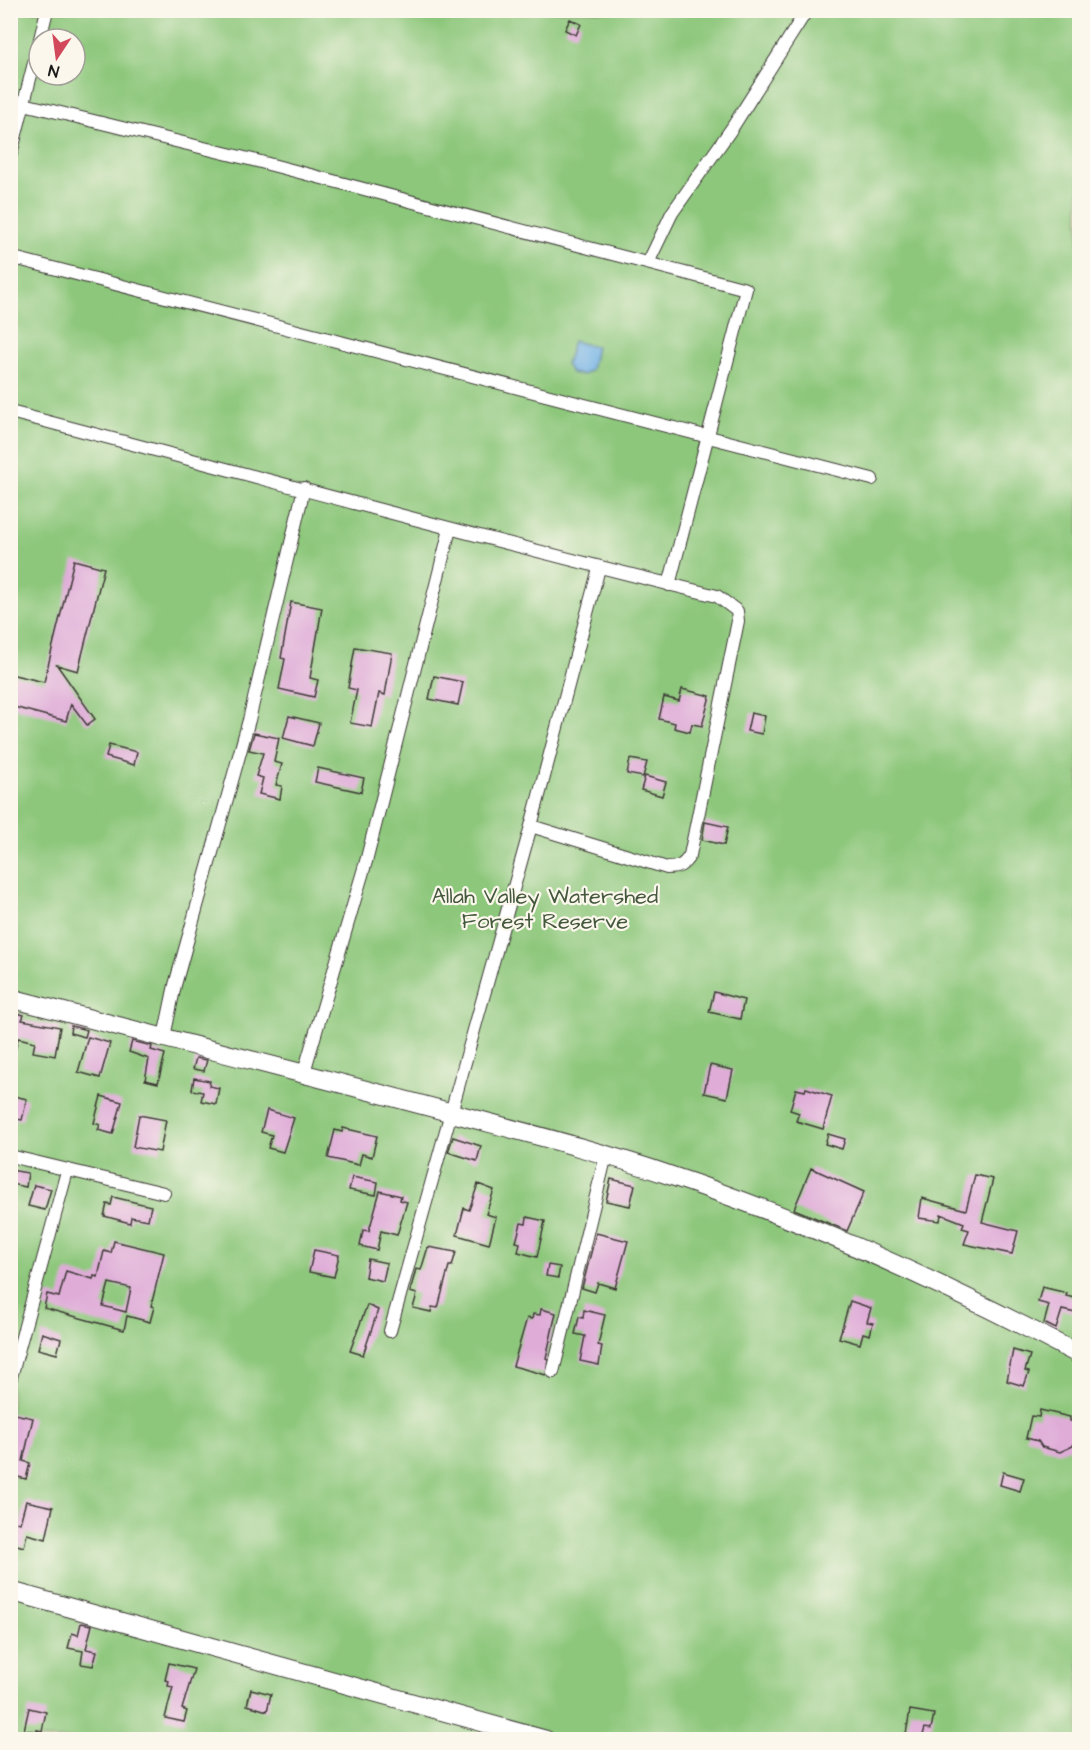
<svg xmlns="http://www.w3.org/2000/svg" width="1090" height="1750" font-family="'Architects Daughter',sans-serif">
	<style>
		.green { fill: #8dc77b; stroke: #54724c; stroke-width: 1.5; fill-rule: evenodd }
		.water { fill: #71b1e5; stroke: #466680; stroke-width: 1.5 }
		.building { fill: #dfacd8; fill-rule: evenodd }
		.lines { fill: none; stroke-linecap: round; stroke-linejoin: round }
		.street-casing { stroke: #3c3935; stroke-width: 14 }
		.secondary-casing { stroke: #3c3935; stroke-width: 20 }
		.path { stroke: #3c3935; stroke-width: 2; stroke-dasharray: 1.5 4.5; stroke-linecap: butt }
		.street { stroke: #fff; stroke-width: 12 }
		.secondary { stroke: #fff; stroke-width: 18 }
		.labels { text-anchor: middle; stroke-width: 4.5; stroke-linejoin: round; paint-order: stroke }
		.park-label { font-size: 22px; fill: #44583d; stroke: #fbf7ec }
	</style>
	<rect width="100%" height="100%" fill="#fbf7ec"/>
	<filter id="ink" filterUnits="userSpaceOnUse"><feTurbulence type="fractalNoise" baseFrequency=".0167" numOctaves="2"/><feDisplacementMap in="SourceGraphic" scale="12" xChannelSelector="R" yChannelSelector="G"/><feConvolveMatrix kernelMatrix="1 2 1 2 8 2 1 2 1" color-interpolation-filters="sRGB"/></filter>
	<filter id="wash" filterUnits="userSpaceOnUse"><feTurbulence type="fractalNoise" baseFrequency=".008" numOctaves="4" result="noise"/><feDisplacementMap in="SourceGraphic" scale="24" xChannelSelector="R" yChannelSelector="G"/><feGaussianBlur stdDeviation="1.35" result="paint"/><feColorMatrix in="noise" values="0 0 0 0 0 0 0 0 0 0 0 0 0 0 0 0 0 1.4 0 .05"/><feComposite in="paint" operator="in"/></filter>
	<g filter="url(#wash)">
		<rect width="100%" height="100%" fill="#efe0c1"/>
		<path class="green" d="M11,11h1068v1728h-1068zM39,39h36v36h-36z"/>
		<path class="water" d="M573,341l23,6 -5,23 -8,5 -12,-2 -5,-9z"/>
		<g id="blocks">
			<path class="building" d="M570,19l11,5 -5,11 -11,-5z
				M74,560l30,8 -26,103 -21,-6 38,54 -8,6 -16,-21 -5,17 -56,-15v-32l34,8z
				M291,602l31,6 -12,70 8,2 -4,17 -35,-8 6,-30 -4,-1z
				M355,647l37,6 -7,42 -6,-2 -7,34 -22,-4 7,-33 -9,-2z
				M434,676l29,6 -5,23 -29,-6z
				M682,689l28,7 -8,30 -10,-2 -2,8 -16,-4 1,-5 -16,-4 5,-22 15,4z
				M751,713l14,3 -3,18 -15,-3z
				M289,716l30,7 -6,23 -30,-8z
				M254,733l25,5 -5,24 8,2 -6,21 6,1 -2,13 -21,-5 4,-16 -7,-2 7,-23 -14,-3z
				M109,745l28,7 -3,13 -28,-8z
				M630,759l17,3 -4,15 -16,-3z
				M318,768l46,10 -3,14 -46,-10z
				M645,776l21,6 -4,14 -21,-6z
				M705,822l23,5 -4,18 -22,-5z
				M714,992l30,8 -4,19 -31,-7z
				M10,1011l14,4 -2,5 38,7 -5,29 -22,-4 2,-10 -17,-4 -3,13h-5z
				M71,1026l16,4 -2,7 -15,-4z
				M88,1037l22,6 -10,35 -22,-6z
				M132,1041l20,5 -1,4 14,4 -7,29 -13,-3 4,-21 -20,-7z
				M196,1058l11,2 -3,11 -11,-2z
				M710,1065l23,5 -6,28 -23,-5z
				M194,1078l16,3 -1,5 10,2 -3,16 -15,-3 2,-9 -11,-2z
				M806,1088l26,8 -9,33 -27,-8 3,-8 -9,-3 6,-21 9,2z
				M10,1095l17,4 -5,21 -12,-2z
				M101,1096l21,6 -9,32 -15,-4 2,-5 -6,-2z
				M267,1110l27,8 -11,34 -15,-4 4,-13 -11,-3z
				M139,1115l27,5 -6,32 -27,-5z
				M343,1128l34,8 -5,21 -10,-3 -3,11 -31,-7 7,-28 7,2z
				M828,1134l17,5 -3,10 -17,-5z
				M453,1137l28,9 -4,15 -29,-9z
				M811,1168l53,24 -17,39 -53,-22z
				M10,1170l18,3 -2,14 -16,-3z
				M975,1175l18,4 -11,43 36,9 -6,23 -48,-10 5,-14 -7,-2 2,-5 -23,-9 -1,7 -21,-3 3,-20 44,12z
				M352,1177l26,5 -2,13 -27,-5z
				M611,1179l24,6 -5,21 -24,-5z
				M478,1184l16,6 -8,24 10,3 -7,27 -32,-9 7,-27 5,2z
				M34,1185l17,4 -6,21 -17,-4z
				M380,1191l21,5 -1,4 7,2 -10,33 -16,-4 -4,19 -17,-4 3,-16 6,1z
				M113,1197l38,9 -3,14 -17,-3 -1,6 -26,-7 3,-12 4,1z
				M527,1217l18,4 -8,36 -19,-5 2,-9 -4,-1 5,-19 5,1z
				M596,1233l32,8 -13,47 -17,-5 -3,9 -13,-4z
				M114,1241l50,12 -13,53 3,1 -4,15 -23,-6 -3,14 -80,-22 3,-14 12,3 7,-26 27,8 1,-3 4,1 6,-26 7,2zM109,1283l22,5 -5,24 -23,-6z
				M428,1247l28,5 -4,14h-3l-11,42 -6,-1 -1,5 -18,-4 4,-14 -7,-2 6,-23 5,1z
				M314,1250l25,5 -5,22 -25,-5z
				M368,1259l19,4 -4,18 -18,-4z
				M548,1265l12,2 -2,11 -12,-2z
				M1042,1287l25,6 -1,3 13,3 -3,14 -14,-3 -6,19 -12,-6 5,-18 -11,-3z
				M850,1301l21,7 -4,14 6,1 -3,12 -7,-2 -3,11 -21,-6z
				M367,1305l11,5 -15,45 -13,-4z
				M541,1309l15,4 -10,45 2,1 -2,16 -33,-9 14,-48 5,1 1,-5 7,1z
				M584,1310l21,5 -7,30 4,1 -3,19 -19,-4 5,-25 -10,-2 4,-17 4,1z
				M42,1333l19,6 -4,15 -19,-5z
				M1013,1350l17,5 -5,16 4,1 -5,14 -17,-5z
				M1040,1410l30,7v4l8,2 -5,23 -13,6 -18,-5 -4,-6 -12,-3 5,-22 8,1z
				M10,1413l23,5 -10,43 7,2 -4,16 -16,-4z
				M1003,1472l21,6 -4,13 -20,-6z
				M26,1501l27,6 -7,32 -19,-5 -3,13 -14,-4v-22l10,2z
				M81,1623l11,2 -6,24 11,2 -4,15 -12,-2 2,-13 -15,-3 4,-15 6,2z
				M169,1663l25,6 -12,40 5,2 -3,11 -19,-4 8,-31 -5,-1 1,-5 -4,-1z
				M251,1689l20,5 -4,17 -20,-6z
				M29,1708l17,4 -4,19 -5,-1v2l-13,-2z
				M910,1710l24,4 -3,15 -6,-1 -3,10 -16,-4z"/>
		</g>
	</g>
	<g filter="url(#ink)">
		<use href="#blocks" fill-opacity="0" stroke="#3c3935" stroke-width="1.5"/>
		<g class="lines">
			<defs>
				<path id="street" d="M40,39l7,-29
					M24,104l229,56 493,129 -77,296
					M10,158l29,-115
					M10,257l862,222
					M648,263l24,-50 60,-85 75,-118
					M10,412c236,61 470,127 707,184l20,15 1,10 -48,234c-6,10 -11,13 -23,13l-136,-42
					M164,1037l11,-52 74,-265 55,-232
					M304,1072l63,-214 83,-329
					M10,1156l154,37
					M390,1331l141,-505 68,-258
					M553,1372l53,-217
					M10,1381l57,-210"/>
				<path id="secondary" d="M10,998c149,39 298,76 446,116 71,19 143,37 213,61 142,47 278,110 411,180
					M10,1591l536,149"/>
			</defs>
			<use href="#street" class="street-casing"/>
			<use href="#secondary" class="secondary-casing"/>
			<path class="path" d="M22,10l12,4"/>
			<use href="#street" class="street"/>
			<use href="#secondary" class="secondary"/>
		</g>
	</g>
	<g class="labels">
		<g class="park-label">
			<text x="545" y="903">Allah Valley Watershed<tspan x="545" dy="25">Forest Reserve</tspan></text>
		</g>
	</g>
	<rect width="1090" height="1750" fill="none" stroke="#fbf7ec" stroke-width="36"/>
	<g transform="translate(57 57) rotate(193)"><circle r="28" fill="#fbf7ec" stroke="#a29f99" stroke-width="1.5"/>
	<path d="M0-4.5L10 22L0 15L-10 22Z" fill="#d1495b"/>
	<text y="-9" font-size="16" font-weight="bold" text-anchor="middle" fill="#1c1c1c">N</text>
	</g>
</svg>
